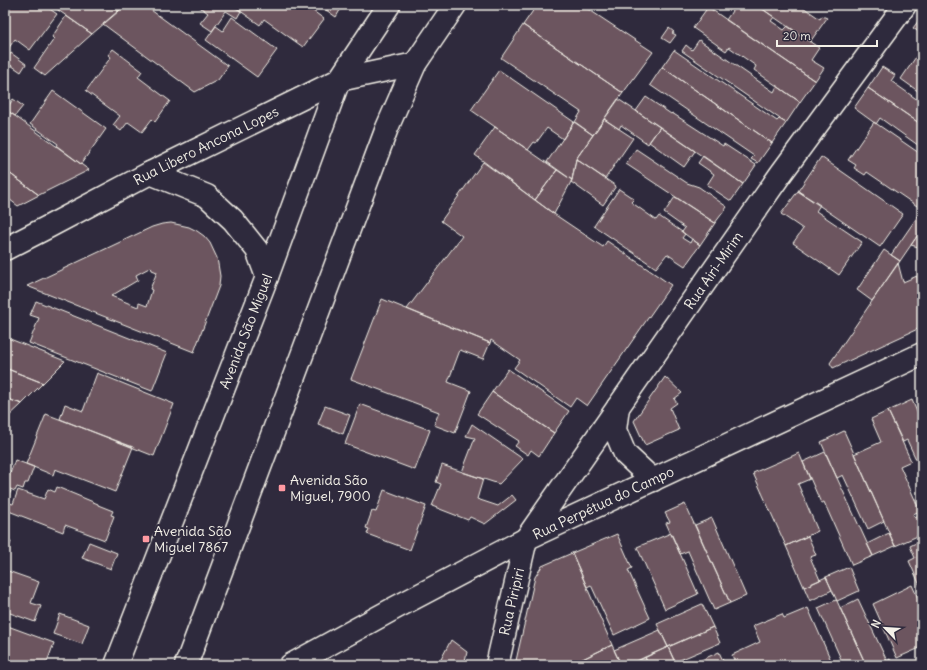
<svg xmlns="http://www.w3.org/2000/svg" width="927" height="670" font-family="Delius,sans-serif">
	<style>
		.building { fill: #6c555f; stroke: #f4f1e8; fill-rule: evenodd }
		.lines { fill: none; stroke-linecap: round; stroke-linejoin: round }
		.street-casing { stroke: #f4f1e8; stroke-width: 25 }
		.primary-casing { stroke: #f4f1e8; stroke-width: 25 }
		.street { stroke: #2f2a3d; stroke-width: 22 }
		.primary { stroke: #2f2a3d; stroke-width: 22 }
		.poi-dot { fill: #ff9aa2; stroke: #2f2a3d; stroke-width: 1.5 }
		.labels { text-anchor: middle; stroke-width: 4; stroke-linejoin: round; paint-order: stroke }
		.street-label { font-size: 14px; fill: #f4f1e8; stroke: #2f2a3d }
		.poi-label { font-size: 14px; fill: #f4f1e8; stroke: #2f2a3d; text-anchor: start }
	</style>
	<rect width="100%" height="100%" fill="#2f2a3d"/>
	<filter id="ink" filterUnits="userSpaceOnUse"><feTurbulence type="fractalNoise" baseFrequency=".025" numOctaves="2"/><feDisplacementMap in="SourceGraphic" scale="8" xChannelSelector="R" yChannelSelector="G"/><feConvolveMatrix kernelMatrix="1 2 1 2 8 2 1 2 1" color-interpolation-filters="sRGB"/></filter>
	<g filter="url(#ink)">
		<path class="building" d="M5,5h39l13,9 -27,36 -15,-11 -7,10 -3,-2z
			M51,5h59l9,6 -27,23z
			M110,5h15l-6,6z
			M125,5h19l84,61 -10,14 -23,12 -92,-68z
			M197,5h35l9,6 -4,7 -11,-7 -14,20 -12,-8 8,-10z
			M232,5h73l19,14 -21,28 -39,-28 -4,6z
			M319,5h24l-7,12z
			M537,5h45l71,47 -30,41 -100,-68z
			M736,5h21l17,12 -3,4 13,9 4,-4 31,22 -8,12 13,8 -9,13 -89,-61z
			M758,5h42l20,14 2,-3 5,2 -17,24 -52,-36z
			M708,7l107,74 -15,21 -46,-32 2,-4 -27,-19 -3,4 -33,-23z
			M66,16l26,18 -47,42 -11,-8 20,-29 -2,-2z
			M922,16v18l-9,-6z
			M232,17l45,33 -20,27 -51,-37 10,-14 7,5z
			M523,25l100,68 -30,42 -18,-13 6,-10 -80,-54z
			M669,28l5,4 -2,1 4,2 -6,8 -8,-5z
			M699,40l75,52 3,-6 23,16 -14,21 -104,-72 4,-6 6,5z
			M922,48v46l-21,-15z
			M113,49l29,22 -4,6 32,24 -15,21 -3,-3 -10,13 -14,-10 -7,9 -8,-6 7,-9 -34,-25 25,-34 -3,-2z
			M674,50l103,71 2,-2 7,4 -14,20 -110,-76z
			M11,53l15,11 -5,8 -16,-11z
			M662,67l110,76 -14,20 -7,-4 3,-3 -104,-71z
			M882,67l13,8 -4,6 31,22v22l-54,-37z
			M499,70l75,52 -11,17 -16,-11 -11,15 -2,-1 -6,8 -57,-40z
			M868,88l54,37v23l-42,-30 -4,6 -22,-16z
			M53,91l53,38 -25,35 -24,-18 1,-2 -28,-20z
			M646,97l25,17 1,-1 51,33 1,-2 32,21 -13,19 -107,-73z
			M13,99l10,7 -8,10 -9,-6z
			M618,99l42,28 -12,17 -27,-19 -2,4 -15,-10z
			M5,109l10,7 74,54 -50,25 -34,-25z
			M604,119l29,19 -28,41 -29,-20z
			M574,122l19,13 -17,24 -4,21 -25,-18z
			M874,122l48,33v44l-5,7 -50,-34 -2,3 -11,-7 2,-3 -8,-5z
			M495,127l62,43 -22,30 -60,-45z
			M660,127l35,24 -11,16 -35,-25z
			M636,149l51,34 12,4 28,20 -12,16 -89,-59z
			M703,156l40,28 -12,17 -24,-16 7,-11 -16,-11z
			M821,157l82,57 -23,33 -82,-56z
			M576,159l40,27 -13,19 -32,-23 1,-2z
			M483,162l71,52 49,33 4,-6 64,44 -84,121 -11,-8 -6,9 -56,-39 6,-8 -29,-20 -1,3 -83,-34 55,-73 -21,-15z
			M5,170l34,25 -21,11 -13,-10z
			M557,170l15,10 -18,34 -19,-14z
			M619,189l15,10 -3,3 25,18 3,-4 26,18 -3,4 8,5 2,-4 8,6 -15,21 -18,-12 -11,14 -62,-42z
			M798,191l22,14 -4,6 46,31 -23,33 -46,-32 10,-14 -22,-15z
			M675,197l40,26 -15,22 -18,-13 3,-4 -21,-15z
			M920,213l2,2v14l-22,32 -9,-6z
			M171,223l18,4 8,4 7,5 6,7 7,15 3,18 -1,10 -25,66 -167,-66 125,-59 10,-3zM151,267l1,3 5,2 -7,17 2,1 -5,16 -8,-3 -1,4 -27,-11 27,-16 -2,-5z
			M922,229v19l-11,-3z
			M884,250l16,11 -28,40 -15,-11z
			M898,263l5,19 14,-6 5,31v20l-89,41 -3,-5z
			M382,299l108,44 -7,16 -23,-9 -12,32 23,9 -16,42 -21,-8 5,-13 -88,-33z
			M36,301l131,52 -15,38 -123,-48 10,-25 -9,-3z
			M5,337l60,24 -22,22 -38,-15z
			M5,368l38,15 -21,21 -17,-6z
			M508,369l61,42 -15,22 -62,-41z
			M97,373l77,31 -20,52 -94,-37 5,-15 18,7z
			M665,377l17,16 -8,6 3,4 -7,5 9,22 -34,15 -11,-24z
			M492,392l62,41 -15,23 -8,-6 -3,5 -13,-9 4,-5 -42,-27z
			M5,398l17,6 -17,16z
			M912,400l10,24v48l-15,-32 -4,2 -15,-31z
			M360,404l70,26 -15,40 -70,-26z
			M325,406l25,9 -7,19 -25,-10z
			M888,411l23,50 -11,5 20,45 -7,3 2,4 7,-4v20l-27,12 -41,-92 27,-12 -10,-23z
			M46,414l87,33 -18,45 -60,-23 -2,6 -27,-11z
			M472,424l51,35 -24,25 -37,-12 13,-34 -9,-2z
			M844,431l40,90 -16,8 -25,-54 -6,3 -16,-36z
			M825,452l48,104 -21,9 -28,-63 -3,1 -18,-41z
			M799,453l11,26 -12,5 20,47 -32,15 -33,-73z
			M15,460l19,7 -6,16h-3l-2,6 -6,-2 -2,4 -10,-4z
			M442,465l41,14 -6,20 21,7 14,-11 4,5 -31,24 -15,-7 -2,3 -36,-14 9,-22 -5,-2z
			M57,487l41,17v1l15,6 -2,4 3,1 -9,24 -40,-15 -2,7 -57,-22 3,-7 4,1 5,-14 26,9 4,-10 7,3z
			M5,489l6,2 -6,15z
			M384,490l42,16 -16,44 -43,-16 2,-5 -3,-1 6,-17 4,1z
			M685,504l45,99 -16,7 -26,-59 -8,3 -14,-31 4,-1 -5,-9z
			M712,518l34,78 -16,7 -35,-78z
			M671,533l27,61 -33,15 -28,-62z
			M889,533l6,13 -22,10 -6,-12z
			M617,534l15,34 -4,2 22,48 -36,17 -23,-50 -4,2 -15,-34z
			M808,536l8,19 -6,2 10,23 -16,7 -18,-41z
			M5,539l6,3 -6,15z
			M920,541l2,3v46l-13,-29 6,-3 -5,-12z
			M89,542l28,11 -6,16 -29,-11z
			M572,553l40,92 -42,20h-55l20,-88 7,-11z
			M849,567l10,24 -22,10 -11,-24z
			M5,570l34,12 -8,21 10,3 -6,16 -28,-10 -1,4h-1z
			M826,577l6,13 -22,11 -6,-14z
			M912,585l10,22v40l-25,11 -24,-54z
			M858,599l29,62 3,-2 2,6h-26l-26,-57z
			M836,600l1,1 29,64h-27l-2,-4 4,-2 -23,-51z
			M702,604l11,23 -45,20 -11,-23z
			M808,608l25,57h-97l-4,-10 28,-13 -7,-16 29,-12 2,4z
			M60,614l29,11 -7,19 -29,-10z
			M5,625l49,18 -8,22h-41z
			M713,627l7,16 -45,19 -7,-15z
			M660,630l8,17 -39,18h-8l-7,-15z
			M451,640l16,12 -3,13h-26z
			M612,645l9,20h-51z
			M668,647l8,18h-28l-3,-8z
			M719,652l6,13h-35z
			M645,657l3,8h-19z"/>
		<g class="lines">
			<defs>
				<g id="street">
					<path d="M150,173l57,23 26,24 24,30 10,27"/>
					<path id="s1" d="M5,249l41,-21 104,-55 189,-93 76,-16"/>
					<path d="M618,407l-3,23 10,24 28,26"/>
					<path id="s2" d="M291,665l104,-57 131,-69 396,-185"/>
					<path id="s3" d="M497,665l29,-126 254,-364 125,-170"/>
				</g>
				<g id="primary">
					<path id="s4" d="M116,665l151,-388 72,-197 50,-75"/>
					<path d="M186,665l201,-537 28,-64 40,-59"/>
				</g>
			</defs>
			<use href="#street" class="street-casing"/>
			<use href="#primary" class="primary-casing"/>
			<use href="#street" class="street"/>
			<use href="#primary" class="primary"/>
		</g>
	</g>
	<g class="poi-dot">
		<rect x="278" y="484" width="8" height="8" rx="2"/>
		<rect x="142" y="535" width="8" height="8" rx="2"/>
	</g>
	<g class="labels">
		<g class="street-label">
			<text dy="5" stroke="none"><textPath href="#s1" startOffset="226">Rua Libero Ancona Lopes</textPath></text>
			<text dy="5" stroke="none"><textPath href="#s3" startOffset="457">Rua Airi-Mirim</textPath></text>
			<text dy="5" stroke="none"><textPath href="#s4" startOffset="358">Avenida São Miguel</textPath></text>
			<text dy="5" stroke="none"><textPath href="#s2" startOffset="352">Rua Perpétua do Campo</textPath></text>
			<text dy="5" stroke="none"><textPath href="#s3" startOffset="65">Rua Piripiri</textPath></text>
		</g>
		<g class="poi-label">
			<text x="290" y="485">Avenida São<tspan x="290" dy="16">Miguel, 7900</tspan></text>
			<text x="154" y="536">Avenida São<tspan x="154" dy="16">Miguel 7867</tspan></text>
		</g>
	</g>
	<rect width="927" height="670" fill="none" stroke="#2f2a3d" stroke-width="20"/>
	<rect x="10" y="10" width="907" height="650" fill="none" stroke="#f4f1e8" stroke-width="1.5" filter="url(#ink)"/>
	<g transform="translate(885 628) rotate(295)" stroke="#2f2a3d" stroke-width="3" paint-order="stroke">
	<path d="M0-3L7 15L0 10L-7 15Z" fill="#f4f1e8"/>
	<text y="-6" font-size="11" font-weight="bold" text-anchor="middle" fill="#f4f1e8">N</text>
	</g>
	<path d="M777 40v6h100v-6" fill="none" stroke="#f4f1e8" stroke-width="2"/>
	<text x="783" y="40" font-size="12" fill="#f4f1e8" stroke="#2f2a3d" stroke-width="3" paint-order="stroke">20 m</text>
</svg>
